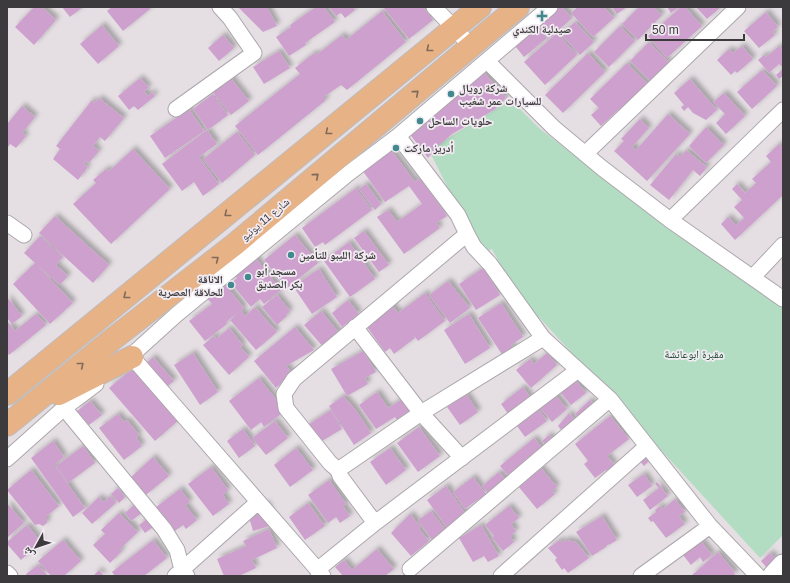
<svg xmlns="http://www.w3.org/2000/svg" width="790" height="583" font-family="Helvetica,'Noto Naskh Arabic',sans-serif">
	<style>
		.green { fill: #b3ddc3 }
		.building { fill: #cea0ce; filter: url(#shadow) }
		.lines { fill: none; stroke-linecap: round; stroke-linejoin: round }
		.minor-casing { stroke: #aca7ac; stroke-width: 17 }
		.secondary-casing { stroke: #aca7ac; stroke-width: 23 }
		.trunk-casing { stroke: #bdbcbd; stroke-width: 24 }
		.minor { stroke: #fff; stroke-width: 15 }
		.secondary { stroke: #fff; stroke-width: 21 }
		.trunk { stroke: #e8b287; stroke-width: 22 }
		.oneway { stroke: #816a5a }
		.poi-dot { fill: #41898e; stroke: #f2ecf2; stroke-width: 1.5 }
		.labels { text-anchor: middle; stroke-width: 3.5; stroke-linejoin: round; paint-order: stroke }
		.poi-label { font-size: 11px; font-weight: bold; fill: #3c3a3c; stroke: #f2ecf2; text-anchor: start }
		.street-label { font-size: 11px; fill: #3c3a3c; stroke: #f2ecf2 }
		.park-label { font-size: 11px; fill: #17462d; stroke: #f2ecf2 }
	</style>
	<defs>
		<filter id="shadow"><feDropShadow dx="3.5" dy="-3.5" stdDeviation="2" flood-color="#0004"/></filter>
	</defs>
	<rect width="100%" height="100%" fill="#e5dfe4"/>
	<path class="green" d="M511,100l28,28 137,106 107,74v227l-23,23 -246,-268 -22,-41 -11,6 -52,-105z"/>
	<path class="building" d="M34,7h8l14,13 -22,25 -19,-18z
		M62,7h21l-13,10z
		M112,7h37l1,2 -27,22 -16,-20z
		M241,7h26l10,19 -14,6 -24,-24z
		M316,7h8l11,15 -30,21 1,2 -17,11 -13,-19 15,-10 -1,-2z
		M329,7h24l2,3 -10,8 -4,-5 -5,3z
		M383,7h40l10,13 -24,19z
		M553,7h9l10,11 -22,20 -14,-16z
		M578,7h26l10,11 -21,19 -22,-24z
		M612,7h15l-10,7z
		M639,7h14l9,8 -24,25 -16,-16z
		M667,7h12l-8,6z
		M681,7h4l17,19 -35,32 -19,-22z
		M696,7h25l-14,12z
		M382,11l24,31 -59,48 -6,-5 -16,11v5l-67,54 -23,-29 65,-52 -5,-6 19,-15 2,2 26,-20 4,5z
		M766,12l12,15 -6,5 3,3 -16,13 -15,-17z
		M575,22l19,20 -14,13 -19,-21z
		M102,25l17,21 -21,18 -18,-20z
		M538,26l9,12 -23,19 -9,-11z
		M620,26l15,15 -26,26 -15,-15z
		M557,33l20,22 -32,30 -21,-23z
		M223,35l11,13 -15,13 -11,-13z
		M649,42l20,20 -19,19 -20,-20z
		M742,46l11,13 -16,14 -2,-2 -4,4 -14,-15 12,-11 4,4z
		M779,46l4,5v17l-4,-4 -10,9 -11,-13 6,-5 2,2z
		M279,51l11,17 -26,16 -11,-17z
		M588,53l17,19 -42,41 -18,-18z
		M627,63l22,22 -23,23 -8,2 -17,16 -10,-11 8,-7 -9,-9z
		M783,69v7l-4,3 -3,-4z
		M482,70l24,28 -12,12 -42,24 -17,15 -7,9 -19,-25z
		M762,70l15,16 -25,23 -15,-17z
		M230,77l19,24 -18,14 -19,-24z
		M140,78l9,10 -5,3 4,5 4,-4 3,4 -17,14 -4,-4 -5,4 -11,-14z
		M690,79l27,31 -11,10 -13,-7 -5,-6 -4,4 -3,-4 3,-2 -10,-12z
		M724,93l21,23 -19,18 -10,-11 9,-9 -12,-12z
		M213,94l15,21 -20,15 -15,-21z
		M99,98l25,20 -19,23 -5,-4 -7,9 6,5 -10,12 -3,-2 -2,3 4,3 -10,13 -25,-21 7,-10 -4,-3 36,-46 3,3z
		M22,106l13,11 -13,16 4,3 -10,12 -6,-4 -2,3 -1,-23z
		M189,109l15,22 -39,27 -15,-22z
		M668,114l22,20 -43,47 -33,-30 10,-10 -3,-2 19,-20 9,9 -17,19 4,3z
		M706,127l18,18 -18,18 -17,-17z
		M207,130l10,14 -18,13 20,27 -16,12 -9,-14 -12,9 -20,-27z
		M237,132l18,23 -33,28 -19,-24z
		M779,144l4,4v47l-48,45 -14,-16 7,-7 8,8 8,-7 -10,-11 8,-7 -10,-11 5,-5 8,9 11,-10 -4,-4 19,-17 -5,-6z
		M388,146l27,36 5,-4 27,38 -11,7 4,5 -36,26 -27,-37 11,-7 9,12 25,-18 -13,-18 -24,16 -25,-35z
		M133,149l37,40 -59,55 -38,-40 23,-21 -3,-3 13,-11 3,2z
		M686,150l21,17 -7,9 -7,-6 -24,30 -19,-15 26,-31 4,3z
		M366,184l15,20 -6,6 -16,-21z
		M356,188l16,22 -47,35 -2,-3 -8,5 -13,-19z
		M55,216l54,49 -16,18 -54,-50z
		M364,231l25,34 -10,7 -25,-34z
		M295,235l23,28 -31,25 -23,-28z
		M40,236l23,21 -7,8 12,11 -8,9 -23,-20 36,38 -23,21 -37,-40 22,-21 -11,-10z
		M349,242l26,37 -25,18 -26,-36z
		M254,256l27,34 -17,14 -4,-5 -9,8 -20,-24 6,-5 -4,-5z
		M483,268l17,27 -24,15 -17,-26z
		M319,269l18,28 -25,17 -19,-28z
		M222,281l22,27 -18,14 1,2 -22,17 -16,-20 23,-17 -8,-9z
		M448,281l22,27 -20,15 -21,-28z
		M425,293l20,28 -27,20 -5,-7 2,4 -21,16 -4,-6 -5,4 -21,-29 27,-19 7,9z
		M277,295l13,16 -4,4 1,1 -10,9 -15,-18z
		M7,297l15,19 -10,8 -5,-6z
		M348,300l11,14 -17,13 -10,-14z
		M501,303l22,34 -12,8 3,4 -11,7 -25,-38z
		M255,307l22,25 -21,18 -26,-30 11,-10 4,6z
		M321,311l19,23 -16,14 -20,-23z
		M36,314l10,11 -37,30 -2,-3v-31l8,10z
		M469,314l21,34 -25,16 -21,-34z
		M295,327l19,23 -28,16 7,8 -17,14 -22,-27z
		M229,328l14,17 -3,2 9,10 -20,18 -26,-30 11,-9 2,3z
		M363,351l13,21 -11,6 3,6 -21,12 -16,-27z
		M193,353l25,39 -18,13 -26,-40z
		M547,353l10,12 -26,23 -15,-18 14,-11 4,5z
		M153,357l21,24 -16,13 22,25 -25,22 -46,-53 25,-21 4,4z
		M259,378l26,33 -21,16 -3,-5 -10,8 -22,-29z
		M575,380l11,13 -15,12 -11,-13z
		M523,387l24,34 -22,16 -24,-33z
		M551,390l16,19 -15,13 -16,-19z
		M377,392l11,16 14,-9 8,12 -13,9 -2,-3 -19,12 -17,-24z
		M466,394l12,18 -18,13 -13,-18z
		M343,396l12,13 16,24 -17,12 -25,-39z
		M590,400l6,7 -16,13 -5,-6z
		M90,401l12,14 -13,10 -12,-14z
		M331,410l11,19 -25,15 -11,-18z
		M569,413l7,8 -14,10 -4,-5z
		M118,414l6,8 3,-2 12,15 -3,2 6,9 -18,14 -25,-32z
		M610,416l19,23 -22,17 8,9 -8,6 -1,-1 -11,8 -11,-14 4,-3 -13,-17z
		M275,421l13,17 -22,17 -14,-17z
		M419,427l21,29 -22,16 -21,-29z
		M243,429l12,17 -16,12 -12,-17z
		M549,435l6,7 -7,6 -6,-7z
		M534,438l10,12 -34,28 -10,-12z
		M53,441l11,16 -10,8 31,43 -12,9 -42,-59z
		M83,446l12,17 -27,20 -12,-17z
		M638,447l11,14 -5,5 -12,-14z
		M296,448l17,22 -23,17 -16,-22z
		M390,448l16,22 -20,15 -16,-23z
		M153,457l16,19 -23,19 -15,-18z
		M211,467l17,23 -5,5 6,9 -16,12 -25,-32z
		M540,467l17,20 -5,4 3,3 -18,15 -19,-23z
		M31,470l28,36 -12,10v7l-4,3 -4,-2 -4,1 -28,-35z
		M499,472l9,9 -17,15 -9,-10z
		M644,474l8,12 -15,11 -9,-12z
		M473,477l13,17 -21,15 -12,-17z
		M329,480l17,24 -3,2 7,10 -10,7 -4,-6 -8,6 -20,-28z
		M657,482l11,14 -18,14 -7,-10 16,-12 -4,-4z
		M446,486l22,31 -19,14 -22,-31z
		M118,488l7,9 -6,6 -8,-9z
		M180,489l10,13 -5,3 12,15 -11,9 -3,-4 -8,6 -19,-24z
		M110,496l6,7 -24,21 -10,-11 17,-16 5,5z
		M675,499l10,13 -6,4 6,8 -19,14 -13,-17 -2,1 -3,-4 8,-6 -1,-2 5,-4 3,3z
		M7,503l17,20 -17,15z
		M136,503l7,9 -12,9 -6,-8z
		M308,503l17,23 -20,14 -16,-23z
		M267,504l6,21 -20,6 -6,-21z
		M509,506l10,12 -8,6 5,7 -6,5 4,6 -11,9 -11,-13 2,-2 -9,-11z
		M431,511l17,22 -14,10 -16,-23z
		M119,513l19,19 -18,17 2,2 -12,12 -17,-18 12,-11 -4,-4z
		M410,514l11,13 -2,2 10,12 -18,15 -20,-23z
		M602,516l15,24 -8,5v-1l-3,2v1l-14,9 -16,-24z
		M147,519l6,8 -8,6 -6,-8z
		M27,525l14,17 -20,18 -14,-16v-2z
		M481,525l18,31 -11,6 -4,-6 -11,6 -14,-24z
		M269,529l8,19 -25,12 4,8 -17,8h-15l-7,-17 29,-13 -3,-5z
		M63,540l18,21 -17,15h-13l-13,-15z
		M153,540l14,18 -23,18h-29l-3,-4z
		M560,540l2,3 4,-3 10,2 13,16 -21,15 -4,-5 -2,2 -7,-10 2,-2 -9,-10z
		M701,541l11,14 -9,7 -3,-5 -9,8 -8,-10z
		M377,549l17,20 -9,7h-42l-8,-9 9,-7 8,10z
		M718,552l16,19 1,5h-44z
		M770,553l6,6 -9,9 -6,-7z
		M38,565l10,11h-21l-1,-2z
		M99,570l5,6h-11z"/>
	<g class="lines">
		<defs>
			<path id="minor" d="M434,7l37,39
				M487,61l67,67 48,40 68,52 113,79
				M176,109l78,-56 -24,-35 -10,-11
				M398,136l60,79 9,19 -173,145 -10,15 2,14 44,55 8,7 83,-57 122,-75
				M585,154l153,-147
				M670,220l113,-110
				M7,223l17,12
				M467,234l7,13 16,17 53,74 67,61 100,127 48,50
				M753,277l30,-32
				M355,327l66,86 41,45
				M132,357l191,219
				M124,362l52,-47 173,-142 49,-37 152,-129
				M64,408l100,121 13,21 5,20 5,6
				M7,459l57,-51 32,-24
				M338,470l2,6 35,47
				M410,569l200,-170
				M317,570l58,-47 203,-153
				M7,573l3,3
				M175,576l83,-74
				M501,576l146,-130
				M641,576l69,-50"/>
			<path id="secondary" d="M773,576l10,-11"/>
			<path id="trunk" d="M7,394l473,-387
				M59,394l73,-37
				M7,425l102,-83 125,-97 284,-238"/>
		</defs>
		<use href="#minor" class="minor-casing"/>
		<use href="#secondary" class="secondary-casing"/>
		<use href="#trunk" class="trunk-casing"/>
		<use href="#minor" class="minor"/>
		<use href="#secondary" class="secondary"/>
		<use href="#trunk" class="trunk"/>
	</g>
	<defs><path id="oneway-chevron" d="M-2-3.5L2.5 0L-2 3.5" fill="none" stroke-width="1.6" stroke-linecap="round" stroke-linejoin="round"/></defs>
	<g class="oneway">
		<use href="#oneway-chevron" transform="translate(429 49) rotate(141)"/>
		<use href="#oneway-chevron" transform="translate(416 93) rotate(-40)"/>
		<use href="#oneway-chevron" transform="translate(328 132) rotate(141)"/>
		<use href="#oneway-chevron" transform="translate(316 176) rotate(-40)"/>
		<use href="#oneway-chevron" transform="translate(227 214) rotate(141)"/>
		<use href="#oneway-chevron" transform="translate(216 259) rotate(-38)"/>
		<use href="#oneway-chevron" transform="translate(126 296) rotate(141)"/>
		<use href="#oneway-chevron" transform="translate(81 365) rotate(-39)"/>
	</g>
	<g class="poi-dot">
		<path d="M540 10h4v4h4v4h-4v4h-4v-4h-4v-4h4z"/>
		<circle cx="451" cy="94" r="4"/>
		<circle cx="420" cy="121" r="4"/>
		<circle cx="396" cy="148" r="4"/>
		<circle cx="291" cy="255" r="4"/>
		<circle cx="248" cy="277" r="4"/>
		<circle cx="231" cy="285" r="4"/>
	</g>
	<g class="labels">
		<g class="poi-label">
			<text x="542" y="33" text-anchor="middle">صيدلية الكندي</text>
			<text x="459" y="92">شركة رويال<tspan x="459" dy="13">للسيارات عمر شغيب</tspan></text>
			<text x="428" y="125">حلويات الساحل</text>
			<text x="404" y="152">أدريز ماركت</text>
			<text x="299" y="259">شركة الليبو للتأمين</text>
			<text x="256" y="275">مسجد أبو<tspan x="256" dy="13">بكر الصديق</tspan></text>
			<text x="223" y="283" text-anchor="end">الاناقة<tspan x="223" dy="13">للحلاقة العصرية</tspan></text>
		</g>
		<g class="street-label">
			<text transform="translate(265 219) rotate(-40)" y="4">شارع 11 يونيو</text>
		</g>
		<g class="park-label">
			<text x="694" y="358">مقبرة ابوعائشة</text>
		</g>
	</g>
	<rect width="790" height="583" fill="none" stroke="#3c3a3c" stroke-width="16"/>
	<g transform="translate(36 547) rotate(230)" stroke="#f2ecf2" stroke-width="3" paint-order="stroke">
	<path d="M0-3L7 15L0 10L-7 15Z" fill="#3c3a3c"/>
	<text y="-6" font-size="11" font-weight="bold" text-anchor="middle" fill="#3c3a3c">ش</text>
	</g>
	<path d="M646 34v6h98v-6" fill="none" stroke="#3c3a3c" stroke-width="2"/>
	<text x="652" y="34" font-size="12" fill="#3c3a3c" stroke="#f2ecf2" stroke-width="3" paint-order="stroke">50 m</text>
</svg>
